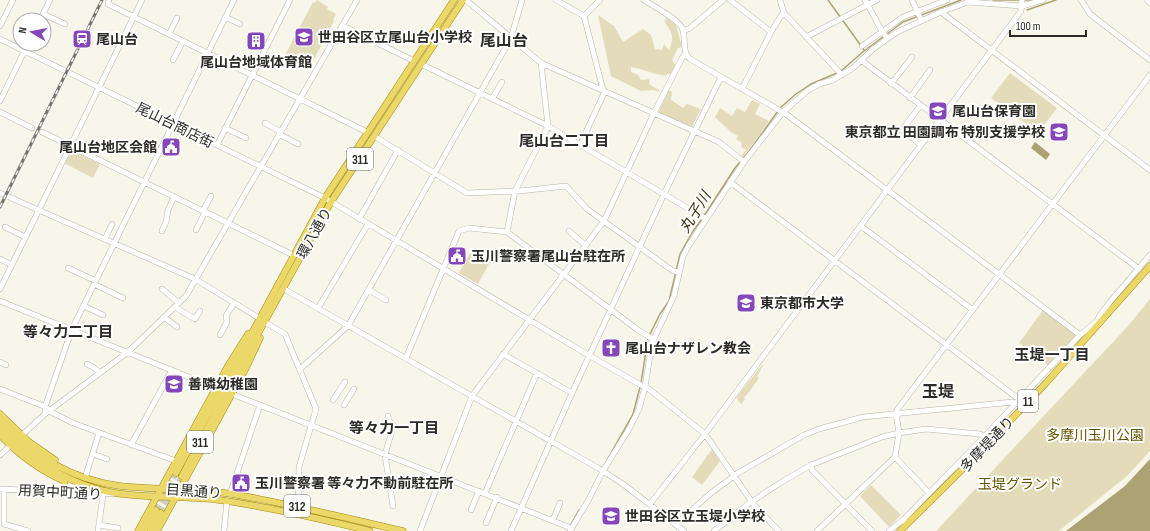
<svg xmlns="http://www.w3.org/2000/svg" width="1150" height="531" font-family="'Sofia Sans Condensed','Noto Sans JP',sans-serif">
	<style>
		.green { fill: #e3dbb9 }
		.water { fill: #ada274 }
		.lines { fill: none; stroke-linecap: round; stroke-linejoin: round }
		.stream { stroke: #ada274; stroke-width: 1.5 }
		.major-tunnel { stroke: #cfcdc4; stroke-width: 6; stroke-dasharray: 6 3; stroke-linecap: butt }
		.minor-casing { stroke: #b6b4aa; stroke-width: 6 }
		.major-casing { stroke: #a08a11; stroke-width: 7 }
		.minor { stroke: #fff; stroke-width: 5 }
		.major { stroke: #ecd769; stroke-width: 6 }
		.rail-casing { stroke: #77756f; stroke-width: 3 }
		.rail { stroke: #fff; stroke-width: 1.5; stroke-dasharray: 4.5; stroke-linecap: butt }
		.labels { text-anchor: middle; stroke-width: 4; stroke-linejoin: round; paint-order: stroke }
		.shield { fill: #fff; stroke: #6b6b68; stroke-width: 1 }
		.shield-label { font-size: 13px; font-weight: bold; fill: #2c2b27 }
		.poi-label { font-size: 14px; font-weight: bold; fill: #2c2b27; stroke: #fff; text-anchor: start }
		.street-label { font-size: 14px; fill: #2c2b27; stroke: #fff }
		.park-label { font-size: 14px; fill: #650; stroke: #fff }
		.neighbourhood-label { font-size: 15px; font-weight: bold; fill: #2c2b27; stroke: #fff }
		.water-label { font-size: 15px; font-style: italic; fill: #3c330c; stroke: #fff }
		.quarter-label { font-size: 16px; font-weight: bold; fill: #2c2b27; stroke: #fff }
	</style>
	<rect width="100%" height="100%" fill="#f8f6eb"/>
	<path class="green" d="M317,0l11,7 -1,2 9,5 -3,6 1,1 -22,42 -4,-2 -3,7 -21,-11 29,-55 2,1z
		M598,15l16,11 9,16 20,-13 8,6 4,14 7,1 2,-6 5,6c6,-14 3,-17 -5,-29l3,-3 9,7 6,22 -4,1 -6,12 4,6 -4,8h-4l-3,2c-11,-2 -22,-7 -34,-9v5l7,3 3,5 9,-1 -1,5 13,8 -9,-2 -12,1 -30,-15z
		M1010,73l47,35 -19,25 -47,-35z
		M669,90l3,2 -1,8 12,8 4,-4 14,5 -9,18 -34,-14z
		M752,100l8,4 -5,10 14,7 -27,38 -2,-2 6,-7 -5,-3 1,-4 -6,-4 2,-3 -7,-4 -16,-15 5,-9 12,8 5,-8 8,4z
		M71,150l29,14 -7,14 -29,-15z
		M470,253l20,9 -12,22 -19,-11z
		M1150,299v152l-23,25 -68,55h-123l192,-205z
		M1043,310l32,24 1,3 -27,29 -30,-23z
		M762,365l1,1 -3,4h1l-4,6 2,2 -13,18h-1l-1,2 1,1 -3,5 3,3 -7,-6 -1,-4z
		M712,449l8,12 -18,24 -10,-8z
		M871,485l30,30 -12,12 -29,-31z"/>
	<path class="water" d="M1035,142l15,12 -4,6 -15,-12z
		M1150,459v72h-84l59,-45z"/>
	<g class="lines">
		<path class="stream" d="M828,0l36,50
			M993,0h39
			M1027,10l29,-10
			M841,71l23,-20 39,-29 58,-22
			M780,108l16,-14 15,-10 26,-11
			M704,216l31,-48 12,-14 31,-43
			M650,334l10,-20 9,-13 11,-47 13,-23 9,-12
			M641,383l7,-45
			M607,460l26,-46 7,-27
			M570,526l9,-16"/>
		<path class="major-tunnel" d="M156,510l20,-37
			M161,513l21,-37"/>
		<defs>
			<path id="minor" d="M109,0l-1,4 259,128
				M466,0l75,63 178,79 25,20
				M556,0l28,16
				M600,0l-16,16 19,74
				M644,0c10,7 33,18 38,28 5,10 -1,23 8,31l96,55 294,221
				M730,0l41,32
				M780,0l4,13 58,62
				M865,0l17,31 5,7
				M912,0l9,20
				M1081,0l9,14 60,46
				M1147,0l3,3
				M941,12l209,158
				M43,14l22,10
				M225,17l15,7
				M40,20l10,-20
				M0,26l13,-26
				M343,26l71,35
				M683,31l7,-3 33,-28
				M169,34l8,-16
				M806,37l71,-37
				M0,39l325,159 265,158 49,28 10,5 56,45 49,71 25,26
				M862,46l41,-29 44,-17
				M173,60l10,-19
				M861,60l278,209
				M421,64l127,62 158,93
				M891,84l21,-27
				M742,89l29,-57 10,-16 3,-3
				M910,98l20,-28
				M492,99l10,-17
				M0,101l28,-57
				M920,106l-18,24 19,15
				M0,112l32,16
				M265,123l16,9
				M225,128l21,10
				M42,132l251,123
				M279,134l19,10
				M374,136l93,57 52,-2 47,-5 21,23 86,62 6,1
				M217,145l73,-145
				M580,145l25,-54
				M730,182l290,218
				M0,193l195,86 64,39
				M203,211l8,-15
				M359,219l39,-69
				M861,226l112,84
				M5,227l20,10
				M196,230l9,-18
				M162,231l4,-9 2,-12 6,-13
				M569,231l16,14
				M507,232l8,-41 33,-65 -7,-63
				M105,239l7,-15
				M0,259l12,6
				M68,268l28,13
				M94,284l29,14
				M0,289l142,-289
				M162,289l17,14
				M284,289l314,179 25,16 61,47
				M369,290l17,10
				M0,301l216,87
				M84,306l19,9
				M175,307l20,12 5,-8
				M318,308l50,-84
				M164,317l13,10
				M1097,321l3,-6 10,-13 40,-47
				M266,323l19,11 31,75 -17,58 -1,48
				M220,335l7,-13 -1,-6 8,-13
				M503,354l69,39
				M406,358l53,-127 10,-3 38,4 131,98 15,9
				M0,362l6,3
				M87,364l6,3 7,6
				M300,369l48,-43 163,-288 11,-38
				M0,389l46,18 3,4 24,12 103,38
				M232,394l339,134
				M333,400l12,-18
				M344,405l10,-16
				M45,414l1,-10 26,-75 162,-329
				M388,416l4,14 -7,25 8,51
				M21,436l24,-22 83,-62 58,-56 171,-296
				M131,445l41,-75
				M93,454l14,5
				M0,455l10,-9
				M895,457l34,36
				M811,465l1,5 60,61
				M85,478l14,-45
				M0,489l114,5
				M4,489v35l24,7
				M485,493l52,-120
				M230,494l30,-89
				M650,504l55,-70 316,-423 1,-11
				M471,510l8,-19
				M553,520l7,-17
				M903,520l81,-83 96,-102 17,-14 3,2
				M486,523l11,-26
				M676,524l35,-31 27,-20 66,-38 15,-6 44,-12 150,-15 3,2
				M99,525l19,3
				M98,531l5,-36
				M224,531l3,-30
				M420,531l52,-135 132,-175 50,-108 28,-55 4,-4
				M511,531l61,-138 92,-199 57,-117
				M570,531l19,-32 14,-28 26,-42 10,-20 6,-22 7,-44 22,-47 9,-40 6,-11 55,-83 39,-50 24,-21 12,-7 14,-4 20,-12 20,-19 24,-17 44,-20 27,-10 54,4 21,-6
				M714,531l34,-27 32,-21 31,-18 71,-28 17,-4 27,-4 54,5 4,3
				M817,531l78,-74 4,-24 -3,-20 1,-3 253,-335
				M889,531l14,-11 2,2"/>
			<path id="major" d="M0,414l29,28 26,18
				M0,421c31,35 74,59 120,65 37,4 75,2 112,8 58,10 114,24 171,37
				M0,428c30,32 71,58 115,65 31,5 65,3 97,6 53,7 106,19 158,32
				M0,435c19,20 39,35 64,46l1,6 -5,5
				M176,473l149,-275 129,-198
				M182,476l68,-128 81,-146 132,-202
				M138,531l91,-167 19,-30
				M144,531l12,-21
				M151,531l10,-18
				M157,531l89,-163 14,-30
				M900,531l87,-86 59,-62 104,-117"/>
		</defs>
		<use href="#minor" class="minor-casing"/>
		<use href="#major" class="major-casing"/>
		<use href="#minor" class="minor"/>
		<use href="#major" class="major"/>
		<defs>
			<path id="rail" d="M0,207l102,-207"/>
		</defs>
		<use href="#rail" class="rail-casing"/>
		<use href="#rail" class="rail"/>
	</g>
	<defs>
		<symbol id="school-square" viewBox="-11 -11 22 22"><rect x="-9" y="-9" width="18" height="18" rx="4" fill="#8545bb" stroke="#fff"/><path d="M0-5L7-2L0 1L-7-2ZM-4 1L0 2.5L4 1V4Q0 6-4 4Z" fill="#fff"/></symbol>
		<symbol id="station-square" viewBox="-11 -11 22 22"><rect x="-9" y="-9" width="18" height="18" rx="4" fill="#8545bb" stroke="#fff"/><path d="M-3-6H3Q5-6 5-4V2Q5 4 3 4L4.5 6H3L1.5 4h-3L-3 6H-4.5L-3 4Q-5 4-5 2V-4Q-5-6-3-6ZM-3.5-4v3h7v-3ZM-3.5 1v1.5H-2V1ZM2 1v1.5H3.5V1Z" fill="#fff"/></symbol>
		<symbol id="building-square" viewBox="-11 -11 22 22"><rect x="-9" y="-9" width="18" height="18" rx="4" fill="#8545bb" stroke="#fff"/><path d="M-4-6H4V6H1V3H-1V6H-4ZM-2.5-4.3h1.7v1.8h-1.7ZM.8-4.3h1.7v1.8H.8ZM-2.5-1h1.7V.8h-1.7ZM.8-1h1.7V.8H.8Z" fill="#fff"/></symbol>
		<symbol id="civic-square" viewBox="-11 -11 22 22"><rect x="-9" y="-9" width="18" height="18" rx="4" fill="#8545bb" stroke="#fff"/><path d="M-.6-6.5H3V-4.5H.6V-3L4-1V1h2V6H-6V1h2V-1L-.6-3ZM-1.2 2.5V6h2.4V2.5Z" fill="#fff"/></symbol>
		<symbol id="university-square" viewBox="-11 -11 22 22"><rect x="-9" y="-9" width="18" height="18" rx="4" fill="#8545bb" stroke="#fff"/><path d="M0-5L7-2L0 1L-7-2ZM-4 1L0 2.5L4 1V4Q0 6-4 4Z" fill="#fff"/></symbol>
		<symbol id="church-square" viewBox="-11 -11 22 22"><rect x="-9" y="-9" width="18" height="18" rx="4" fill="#8545bb" stroke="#fff"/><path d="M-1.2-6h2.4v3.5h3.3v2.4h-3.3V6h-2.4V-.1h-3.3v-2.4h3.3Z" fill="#fff"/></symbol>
	</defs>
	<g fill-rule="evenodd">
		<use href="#school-square" x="293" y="26" width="22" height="22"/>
		<use href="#station-square" x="71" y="28" width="22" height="22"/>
		<use href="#building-square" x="245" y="30" width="22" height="22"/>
		<use href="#school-square" x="927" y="100" width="22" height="22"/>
		<use href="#school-square" x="1048" y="121" width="22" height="22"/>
		<use href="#civic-square" x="160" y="136" width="22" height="22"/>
		<use href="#civic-square" x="446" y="245" width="22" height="22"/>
		<use href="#university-square" x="735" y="292" width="22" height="22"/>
		<use href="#church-square" x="600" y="337" width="22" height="22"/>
		<use href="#school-square" x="163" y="373" width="22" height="22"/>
		<use href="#civic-square" x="230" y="472" width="22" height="22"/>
		<use href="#school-square" x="600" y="505" width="22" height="22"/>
	</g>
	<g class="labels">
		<g class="shield">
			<rect x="347" y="148" width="26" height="22" rx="3"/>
			<rect x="1018" y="390" width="20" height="22" rx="3"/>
			<rect x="187" y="431" width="26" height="22" rx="3"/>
			<rect x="284" y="495" width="26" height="22" rx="3"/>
		</g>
		<g class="shield-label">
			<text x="360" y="164">311</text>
			<text x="1028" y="406">11</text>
			<text x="200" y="447">311</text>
			<text x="297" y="511">312</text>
		</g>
		<g class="poi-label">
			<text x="318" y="42">世田谷区立尾山台小学校</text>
			<text x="96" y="44">尾山台</text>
			<text x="256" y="67" text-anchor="middle">尾山台地域体育館</text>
			<text x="952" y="116">尾山台保育園</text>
			<text x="1045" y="137" text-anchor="end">東京都立 田園調布 特別支援学校</text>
			<text x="157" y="152" text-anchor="end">尾山台地区会館</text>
			<text x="471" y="261">玉川警察署尾山台駐在所</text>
			<text x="760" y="308">東京都市大学</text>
			<text x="625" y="353">尾山台ナザレン教会</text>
			<text x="188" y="389">善隣幼稚園</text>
			<text x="255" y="488">玉川警察署 等々力不動前駐在所</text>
			<text x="625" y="521">世田谷区立玉堤小学校</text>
		</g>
		<g class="street-label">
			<text transform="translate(175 125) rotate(26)" y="5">尾山台商店街</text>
			<text transform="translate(314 233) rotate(-61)" y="5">環八通り</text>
			<text transform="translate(987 444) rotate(-46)" y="5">多摩堤通り</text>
			<text transform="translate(194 491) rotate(4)" y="5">目黒通り</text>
			<text transform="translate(60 492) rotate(3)" y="5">用賀中町通り</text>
		</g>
		<g class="park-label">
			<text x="1095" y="440">多摩川玉川公園</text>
			<text x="1020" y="489">玉堤グランド</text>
		</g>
		<g class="neighbourhood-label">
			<text x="564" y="146">尾山台二丁目</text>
			<text x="68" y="337">等々力二丁目</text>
			<text x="1052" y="360">玉堤一丁目</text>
			<text x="394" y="433">等々力一丁目</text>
		</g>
		<g class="water-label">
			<text transform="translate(695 212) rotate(-58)" y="5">丸子川</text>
		</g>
		<g class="quarter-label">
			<text x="504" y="46">尾山台</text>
			<text x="938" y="397">玉堤</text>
		</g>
	</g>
	<g transform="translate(32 32) rotate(280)"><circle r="19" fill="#ffffff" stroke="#abaaa9"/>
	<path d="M0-3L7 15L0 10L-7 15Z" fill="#8545bb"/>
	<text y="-6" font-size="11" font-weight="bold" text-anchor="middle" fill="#2c2b27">N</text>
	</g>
	<path d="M1010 30v6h76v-6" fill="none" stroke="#2c2b27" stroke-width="2"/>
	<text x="1016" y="30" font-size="12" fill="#2c2b27" stroke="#ffffff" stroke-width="3" paint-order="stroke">100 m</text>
</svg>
